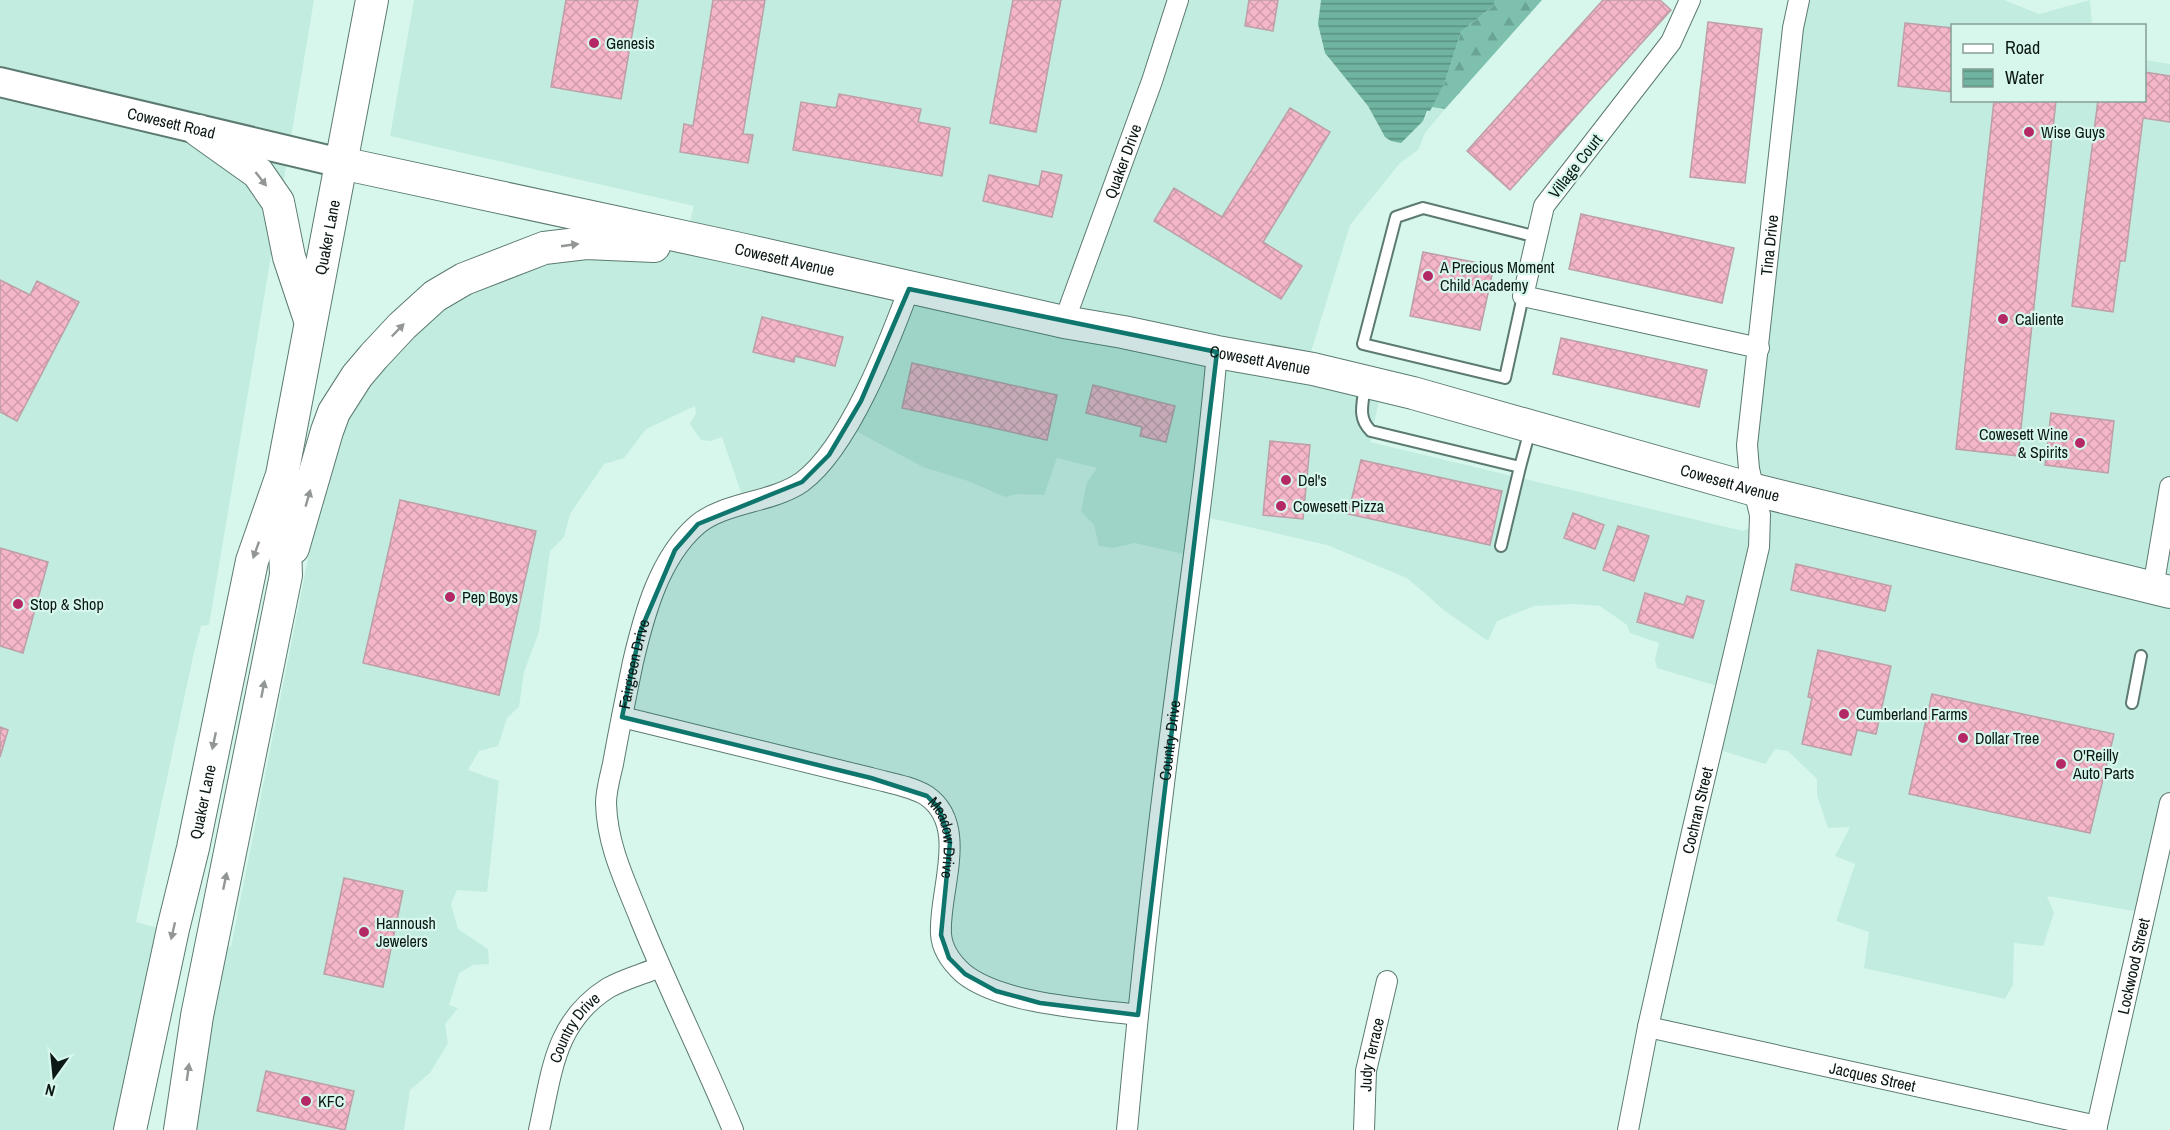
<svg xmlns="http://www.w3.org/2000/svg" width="2170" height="1130" font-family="'Archivo Narrow',sans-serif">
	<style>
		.built { fill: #c2ecdf }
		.forest { fill: url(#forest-firs) }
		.water { fill: url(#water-rules) }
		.building { fill: url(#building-cross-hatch); stroke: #bc9fa7; stroke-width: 1.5 }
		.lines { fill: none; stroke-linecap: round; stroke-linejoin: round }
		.lane-casing { stroke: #5c7a71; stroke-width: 14 }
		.street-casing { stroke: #5c7a71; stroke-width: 22 }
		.secondary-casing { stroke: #5c7a71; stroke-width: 32 }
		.primary-casing { stroke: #5c7a71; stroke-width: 34 }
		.lane { stroke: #fff; stroke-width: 10 }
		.street { stroke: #fff; stroke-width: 20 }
		.secondary { stroke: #fff; stroke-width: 28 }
		.primary { stroke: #fff; stroke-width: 32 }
		.oneway { fill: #929796 }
		.marked { fill: #0f766e; fill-opacity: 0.2; stroke: #0f766e; stroke-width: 4.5; stroke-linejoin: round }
		.poi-dot { fill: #b42965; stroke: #d7f7ed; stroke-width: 2 }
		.labels { text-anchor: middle; stroke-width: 4.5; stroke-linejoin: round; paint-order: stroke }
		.poi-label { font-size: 16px; fill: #0c1815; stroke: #d7f7ed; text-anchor: start }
		.street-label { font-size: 16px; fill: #0c1815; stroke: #d7f7ed }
	</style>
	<defs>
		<pattern id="forest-firs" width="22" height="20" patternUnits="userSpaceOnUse" patternTransform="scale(1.5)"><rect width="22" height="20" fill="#7cc0ad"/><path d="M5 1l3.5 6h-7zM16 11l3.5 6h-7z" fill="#6aa494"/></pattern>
		<pattern id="water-rules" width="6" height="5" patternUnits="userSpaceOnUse" patternTransform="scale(1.5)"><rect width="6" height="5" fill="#6fb3a0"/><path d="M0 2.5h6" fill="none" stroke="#5a9181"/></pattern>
		<pattern id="building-cross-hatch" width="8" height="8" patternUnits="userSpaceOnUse" patternTransform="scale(1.5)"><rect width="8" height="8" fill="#f4b6c8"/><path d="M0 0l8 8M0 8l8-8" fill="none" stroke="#d09cab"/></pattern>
	</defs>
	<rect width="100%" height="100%" fill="#d7f7ed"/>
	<path class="built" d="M0,0h314l-105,625 -8,1 -8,31 -57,265 35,10 -45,198h-126z
		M414,0h907l-3,24 7,29 43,53 17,31 38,-16 8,-14 14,2 -20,24 -7,17 -18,13 -50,62 -44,143 75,23 -11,51 373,89 6,-3 7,-44 -13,-10 59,-474h202l35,14 51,-14 2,25 -140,1v74h192l1,-40 25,4v745l-25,104 -98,-17 7,17 -11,33 -29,-3 -1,42 -8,14 -141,-31 5,-36 -33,-11 19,-57 -20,-8 15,-29 -22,1 -11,-33v-16l-29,-28 -13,-2 -10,15 -55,-17 7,-61 -60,-18 -2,-9 4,-16 -29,-10 -3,-8 -27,-19 -25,-2 -41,2 -37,15 -9,20 -43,-30 -38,-33 -80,-33 -126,-29 -9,40 -57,-13 -22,5 -14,-2 -5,-21 -13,-14 6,-29 10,-14 -40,-10 -13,37 -27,-1 -12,3 -37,-16 -45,-14 -69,-37 -26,28 -83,46 -23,-67 -11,4 -10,-1 -11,-16 6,-11 -1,-7 -49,23 -22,29 -20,6 -34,50 -6,23 -14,14 -11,81 -15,40 -5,35 -12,11 -9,28 -19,5 -11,19 31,11 -10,95 -2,16 -30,-2 -6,14 7,25 30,20 1,15 -16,1 -14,8 -10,32 9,3 -13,16 3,19 -18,30 -20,17 -6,40h-230l38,-187 19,4 103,-519 101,-131 99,-43 149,-7 11,-41 -304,-70z"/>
	<path class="forest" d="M1496,0h46l-97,109 -14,-2 14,-25 16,-50 32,-26z"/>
	<path class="water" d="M1321,0h175l-3,6 -32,26 -16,50 -15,29h-3l-4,10 -22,22 -10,-2 -6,-4 -17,-31 -43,-53 -7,-29z"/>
	<path class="building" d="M566,0h72l-17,99 -70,-12z
		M713,0h52l-22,134 10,1 -5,28 -68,-11 4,-28 9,2z
		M1013,0h48l-25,132 -46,-9z
		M1249,0h29l-5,31 -28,-5z
		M1603,0h57l11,10 -161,180 -43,-39z
		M1708,22l54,7 -17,154 -55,-6z
		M1905,23l47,5v64l-54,-6z
		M2144,72l26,4v46l-27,-4 -18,143h-5l-7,51 -41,-6 26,-206h46z
		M839,94l82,15 -3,13 32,6 -8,48 -149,-26 8,-48 35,6z
		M1994,100h62l-38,356 -62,-7z
		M1290,108l40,24 -67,110 39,24 -21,33 -127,-78 20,-33 48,29z
		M1042,171l20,4 -10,42 -69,-16 6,-26 50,11z
		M1581,214l153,34 -12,55 -153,-34z
		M1423,252l71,14 -14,64 -70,-14z
		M0,280l30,15 7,-14 42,21 -62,119 -17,-9z
		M762,317l81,20 -8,29 -40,-10 -1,6 -41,-10z
		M1561,338l146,32 -8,37 -146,-33z
		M912,363l145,32 -10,45 -145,-32z
		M1093,385l82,21 -9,36 -26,-6 2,-9 -56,-14z
		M2051,413l63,8 -6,52 -63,-8z
		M1270,441l40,4 -7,74 -40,-4z
		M1361,460l141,31 -12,54 -142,-31z
		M400,500l136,31 -37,164 -136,-32z
		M1573,513l31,12 -9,24 -31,-11z
		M1618,526l31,10 -15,45 -31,-11z
		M0,548l48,14 -25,91 -23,-7z
		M1796,564l95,22 -6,25 -94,-21z
		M1645,593l39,12 3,-9 17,5 -11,37 -56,-16z
		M1818,650l73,16 -15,68 -19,-4 -6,25 -49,-11 10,-46 -4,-1z
		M1932,694l182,40 -24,99 -181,-39z
		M0,727l8,3 -8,27z
		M344,878l59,13 -20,96 -59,-13z
		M266,1071l88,20 -9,39 -88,-19z"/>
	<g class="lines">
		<defs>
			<path id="lane" d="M1523,296l-18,82 -142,-34 33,-127 27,-9 114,29
				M1365,385c-2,18 -8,33 6,46l149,36 -19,79
				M1520,467l10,-37
				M2132,703l9,-47"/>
			<g id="street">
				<path d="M1690,0l-19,42 -127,164 -21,90 236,52"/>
				<path id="s1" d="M1064,322l88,-241 26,-81"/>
				<path d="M2153,588l17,-101"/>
				<path id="s2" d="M622,717l249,61c18,5 40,8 56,18 43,30 11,97 14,138 1,16 11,29 22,39 37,31 127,36 175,42"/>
				<path id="s3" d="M1648,1027l449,99"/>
				<path id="s4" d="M539,1130c13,-57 15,-108 69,-142 16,-9 35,-14 52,-21"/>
				<path id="s5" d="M733,1130c-29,-70 -63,-138 -92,-209 -15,-38 -34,-75 -35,-118 0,-12 4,-26 7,-39 6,-34 13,-68 20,-102 11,-47 26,-104 64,-137 27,-23 75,-22 105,-43 47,-35 87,-139 107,-193"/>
				<path id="s6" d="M1127,1130c12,-131 26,-263 43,-394 16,-128 36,-255 47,-384"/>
				<path id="s7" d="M1364,1130l2,-59 21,-90"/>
				<path id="s8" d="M1628,1130l20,-103 44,-195 67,-285 1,-32 -11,-46 -2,-24 46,-417 6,-28"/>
				<path id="s9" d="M2096,1130l74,-327"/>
			</g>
			<g id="secondary">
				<path id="s10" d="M0,82l341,81"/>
			</g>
			<g id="primary">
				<path d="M199,131l59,42 20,29 11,55 21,63"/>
				<path id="s11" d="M341,163l399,86 324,73 59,10 94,20 96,17 100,24 342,97 415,102"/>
				<path d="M293,548l34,-117 7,-19 23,-36 17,-20 28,-30 33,-30 29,-17 80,-31 42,-5 68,3"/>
				<path id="s12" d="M130,1130l43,-201 20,-81 59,-287 30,-86 90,-475"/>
				<path d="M180,1130l17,-114 89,-441 -3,-84"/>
			</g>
		</defs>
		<use href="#lane" class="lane-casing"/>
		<use href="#street" class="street-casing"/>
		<use href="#secondary" class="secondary-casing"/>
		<use href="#primary" class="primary-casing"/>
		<use href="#lane" class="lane"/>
		<use href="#street" class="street"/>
		<use href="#secondary" class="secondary"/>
		<use href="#primary" class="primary"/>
	</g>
	<defs><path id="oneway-solid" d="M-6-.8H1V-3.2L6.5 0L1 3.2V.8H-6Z" transform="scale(1.5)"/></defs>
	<g class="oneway">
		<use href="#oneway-solid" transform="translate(261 179) rotate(52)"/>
		<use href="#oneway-solid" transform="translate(570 245) rotate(-8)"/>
		<use href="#oneway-solid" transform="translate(398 330) rotate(-46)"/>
		<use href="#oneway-solid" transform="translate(308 498) rotate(-74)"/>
		<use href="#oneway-solid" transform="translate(256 550) rotate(110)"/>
		<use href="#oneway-solid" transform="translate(263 689) rotate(-79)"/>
		<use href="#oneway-solid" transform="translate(214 741) rotate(102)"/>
		<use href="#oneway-solid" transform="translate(225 881) rotate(-78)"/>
		<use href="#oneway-solid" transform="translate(173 931) rotate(103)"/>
		<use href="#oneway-solid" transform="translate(188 1072) rotate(-82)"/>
	</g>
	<path class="marked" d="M909,289l308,63 -79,663 -98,-12 -44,-12 -31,-17 -16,-16 -8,-23 9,-93 -11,-34 -12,-12 -56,-18 -249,-61 18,-85 35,-82 23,-26 104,-42 27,-27 32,-54z"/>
	<g class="poi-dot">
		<circle cx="594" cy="43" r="6"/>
		<circle cx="2029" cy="132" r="6"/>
		<circle cx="1428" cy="276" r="6"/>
		<circle cx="2003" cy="319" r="6"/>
		<circle cx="2080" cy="443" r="6"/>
		<circle cx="1286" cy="480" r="6"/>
		<circle cx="1281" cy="506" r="6"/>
		<circle cx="450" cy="597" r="6"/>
		<circle cx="18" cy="604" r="6"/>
		<circle cx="1844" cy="714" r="6"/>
		<circle cx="1963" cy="738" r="6"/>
		<circle cx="2061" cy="764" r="6"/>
		<circle cx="364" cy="932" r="6"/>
		<circle cx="306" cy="1101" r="6"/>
	</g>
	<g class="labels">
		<g class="poi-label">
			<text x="606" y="49">Genesis</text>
			<text x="2041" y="138">Wise Guys</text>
			<text x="1440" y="273">A Precious Moment<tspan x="1440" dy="18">Child Academy</tspan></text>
			<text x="2015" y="325">Caliente</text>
			<text x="2068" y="440" text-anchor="end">Cowesett Wine<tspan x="2068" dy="18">&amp; Spirits</tspan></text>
			<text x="1298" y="486">Del's</text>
			<text x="1293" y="512">Cowesett Pizza</text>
			<text x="462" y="603">Pep Boys</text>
			<text x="30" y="610">Stop &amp; Shop</text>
			<text x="1856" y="720">Cumberland Farms</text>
			<text x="1975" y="744">Dollar Tree</text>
			<text x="2073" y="761">O'Reilly<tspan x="2073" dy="18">Auto Parts</tspan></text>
			<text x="376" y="929">Hannoush<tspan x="376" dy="18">Jewelers</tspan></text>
			<text x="318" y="1107">KFC</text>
		</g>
		<g class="street-label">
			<text dy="6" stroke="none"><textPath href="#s10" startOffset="176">Cowesett Road</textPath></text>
			<text dy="6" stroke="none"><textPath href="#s1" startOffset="171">Quaker Drive</textPath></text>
			<text transform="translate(1575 166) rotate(-52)" y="6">Village Court</text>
			<text dy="6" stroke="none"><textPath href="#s12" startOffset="915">Quaker Lane</textPath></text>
			<text dy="6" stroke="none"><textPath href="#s8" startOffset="902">Tina Drive</textPath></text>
			<text dy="6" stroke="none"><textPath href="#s11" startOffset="454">Cowesett Avenue</textPath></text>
			<text dy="6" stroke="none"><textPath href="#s11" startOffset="940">Cowesett Avenue</textPath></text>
			<text dy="6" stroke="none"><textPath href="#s11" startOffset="1426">Cowesett Avenue</textPath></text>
			<text dy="6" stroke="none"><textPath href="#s5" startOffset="494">Fairgreen Drive</textPath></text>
			<text dy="6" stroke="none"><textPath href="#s6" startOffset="392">Country Drive</textPath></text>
			<text dy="6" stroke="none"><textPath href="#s12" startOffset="336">Quaker Lane</textPath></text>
			<text dy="6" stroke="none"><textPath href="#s8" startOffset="327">Cochran Street</textPath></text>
			<text dy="6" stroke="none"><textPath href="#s2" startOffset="363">Meadow Drive</textPath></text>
			<text dy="6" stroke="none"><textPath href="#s9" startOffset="168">Lockwood Street</textPath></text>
			<text dy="6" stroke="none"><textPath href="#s4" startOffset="110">Country Drive</textPath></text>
			<text dy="6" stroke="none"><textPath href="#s7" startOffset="76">Judy Terrace</textPath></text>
			<text dy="6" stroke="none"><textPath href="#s3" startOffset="230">Jacques Street</textPath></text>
		</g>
	</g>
	<rect x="1951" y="24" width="195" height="78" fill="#d7f7ed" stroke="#869e97" stroke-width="1.5"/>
	<rect x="1963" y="44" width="30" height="9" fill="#ffffff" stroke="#869e97" stroke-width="1.5"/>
	<text x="2005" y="54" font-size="18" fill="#0c1815">Road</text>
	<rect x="1963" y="69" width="30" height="18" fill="url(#water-rules)" stroke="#869e97" stroke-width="1.5"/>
	<text x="2005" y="84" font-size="18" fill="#0c1815">Water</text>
	<g transform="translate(54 1076) rotate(195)" stroke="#d7f7ed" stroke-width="4.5" paint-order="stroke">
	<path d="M0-4.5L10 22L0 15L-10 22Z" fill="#0c1815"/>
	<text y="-9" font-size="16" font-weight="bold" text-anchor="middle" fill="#0c1815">N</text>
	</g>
</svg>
